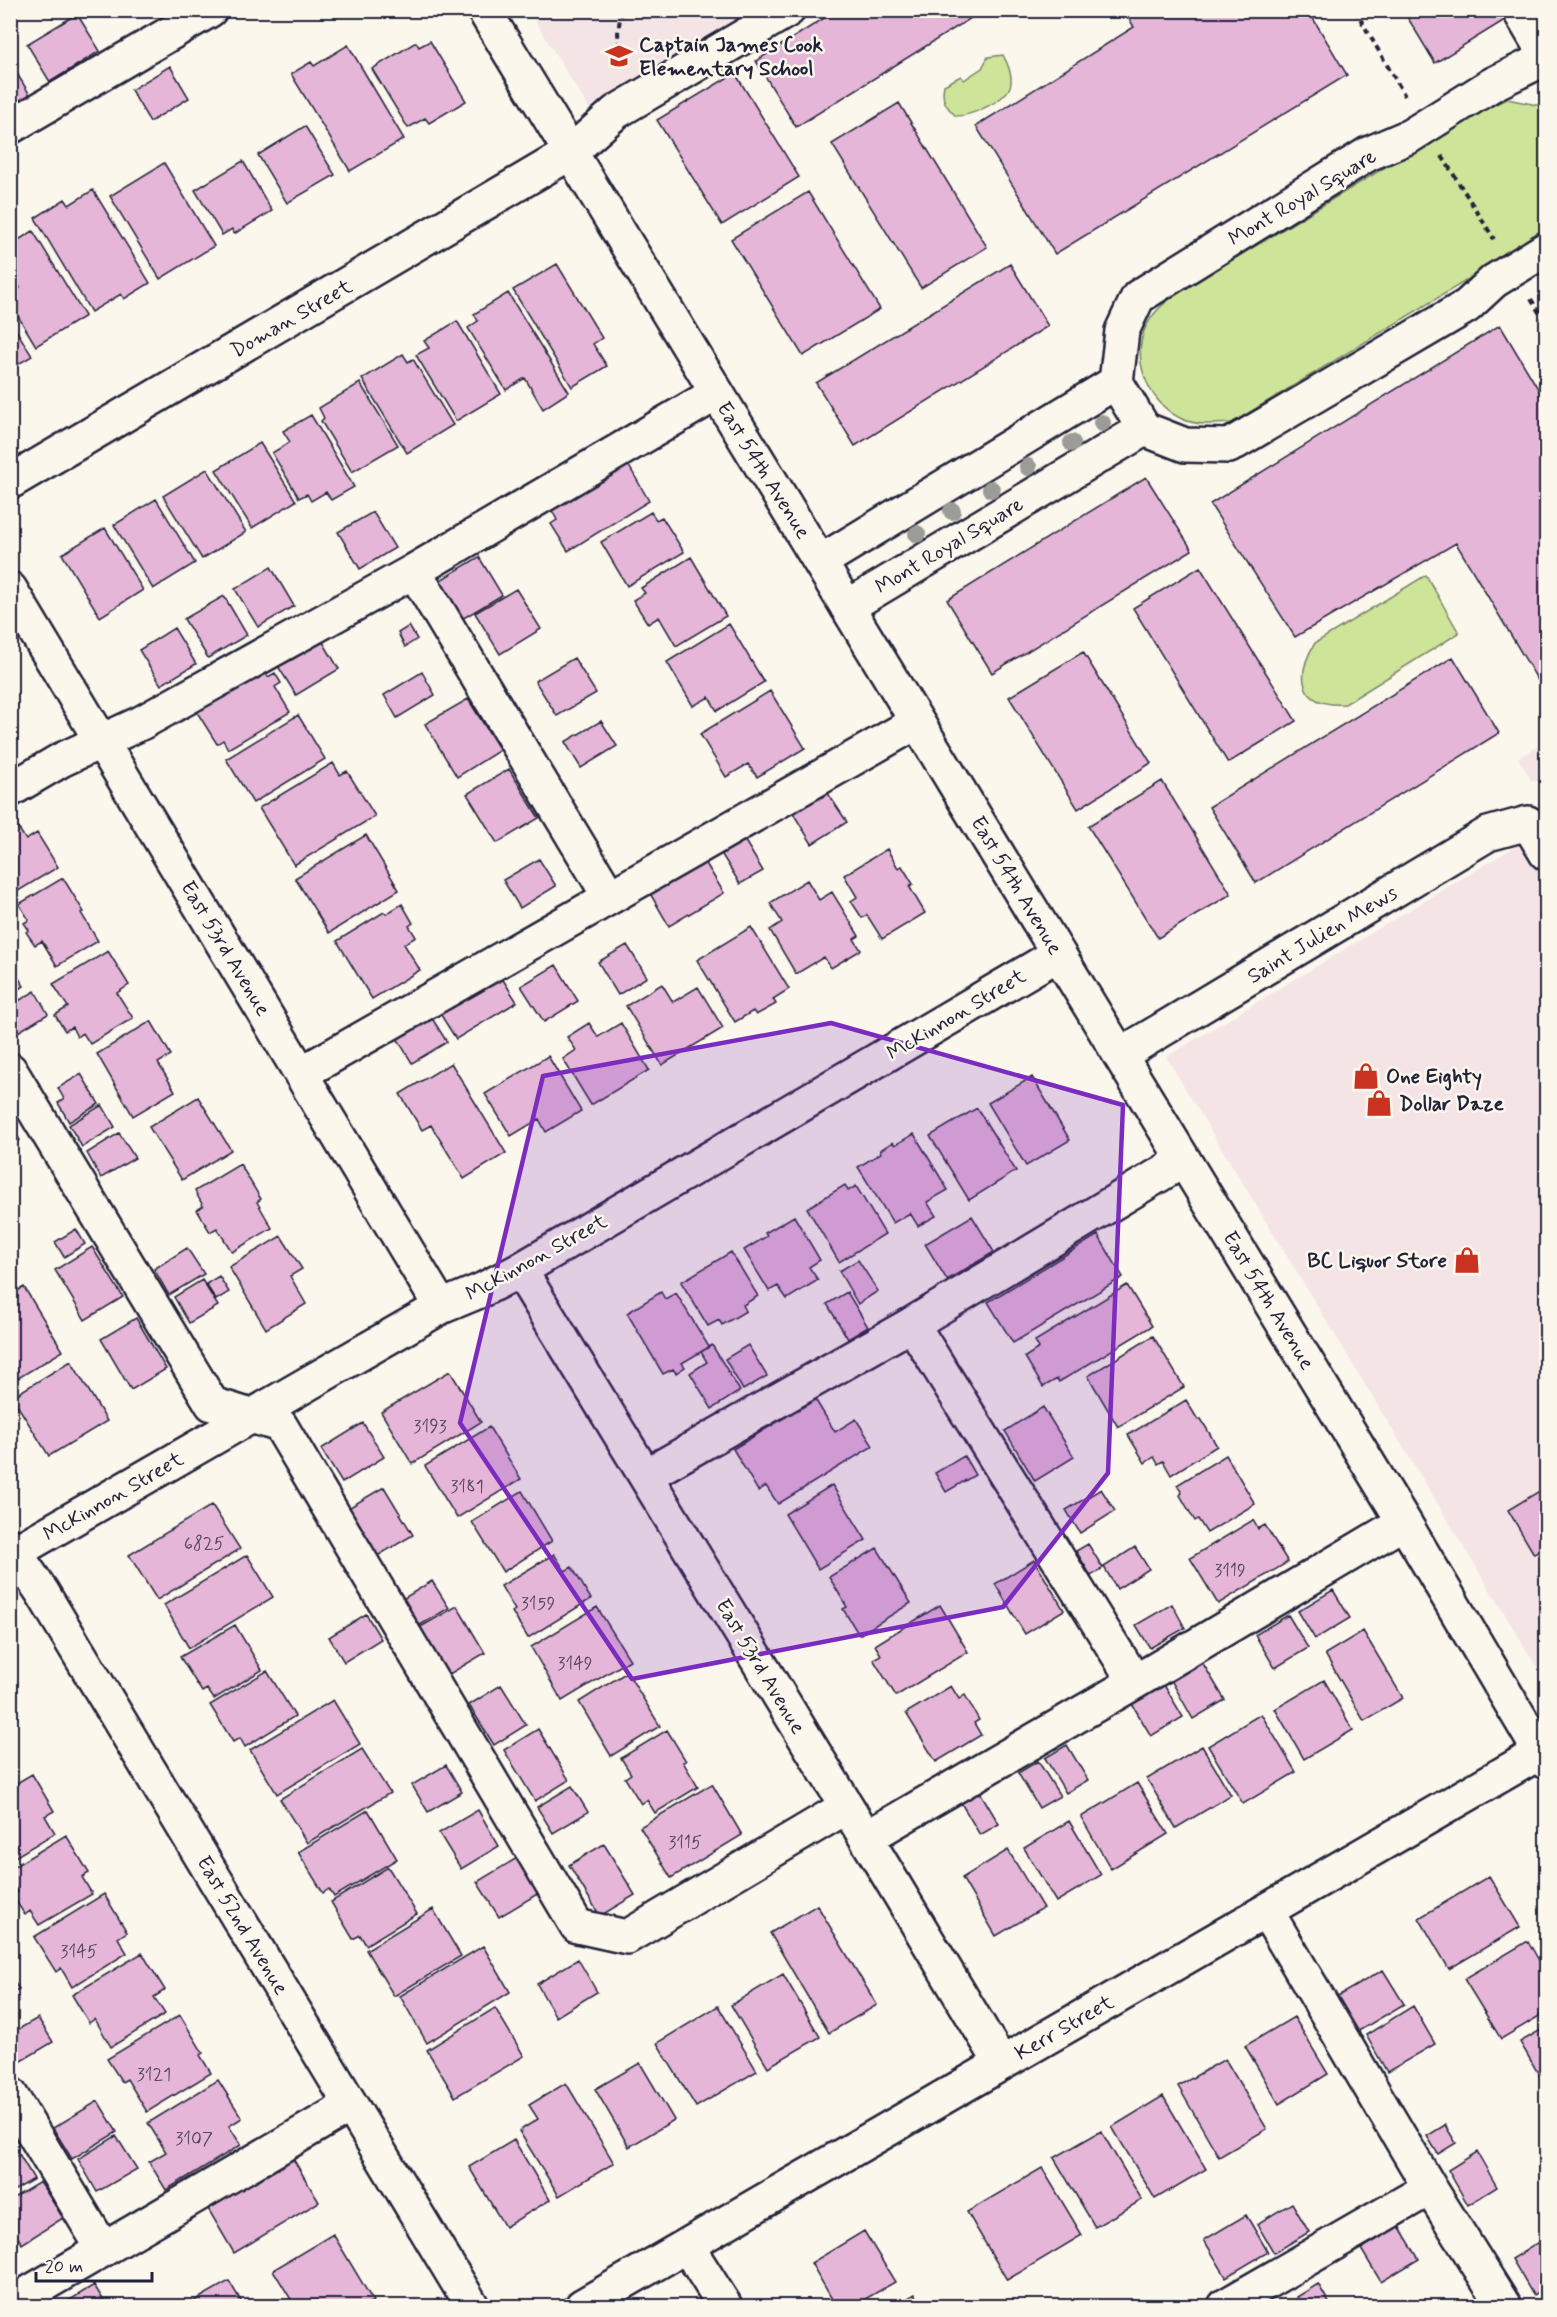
<svg xmlns="http://www.w3.org/2000/svg" width="1557" height="2317" font-family="Mynerve,sans-serif">
	<style>
		.built { fill: #f4e4e6 }
		.green { fill: #cde499; stroke: #78836a; stroke-width: 1.5 }
		.building { fill: #e5b6d8; stroke: #22223b; stroke-width: 1.5 }
		.lines { fill: none; stroke-linecap: round; stroke-linejoin: round }
		.minor-casing { stroke: #22223b; stroke-width: 38 }
		.path { stroke: #22223b; stroke-width: 4; stroke-dasharray: 6 4.5; stroke-linecap: butt }
		.minor { stroke: #fbf7ec; stroke-width: 33 }
		.tree { fill: #9b9c97 }
		.marked { fill: #7b2cbf; fill-opacity: 0.2; stroke: #7b2cbf; stroke-width: 4.5; stroke-linejoin: round }
		.labels { text-anchor: middle; stroke-width: 5; stroke-linejoin: round; paint-order: stroke }
		.number-label { font-size: 18px; fill: #534762 }
		.poi-label { font-size: 21px; font-weight: bold; fill: #22223b; stroke: #fbf7ec; text-anchor: start }
		.street-label { font-size: 21px; fill: #22223b; stroke: #fbf7ec }
	</style>
	<rect width="100%" height="100%" fill="#fbf7ec"/>
	<filter id="ink" filterUnits="userSpaceOnUse"><feTurbulence type="fractalNoise" baseFrequency=".0167" numOctaves="2"/><feDisplacementMap in="SourceGraphic" scale="12" xChannelSelector="R" yChannelSelector="G"/><feConvolveMatrix kernelMatrix="1 2 1 2 8 2 1 2 1" color-interpolation-filters="sRGB"/></filter>
	<g filter="url(#ink)">
		<path class="built" d="M529,11h228l-166,101z
			M1546,741v42l-15,-3 -13,-22z
			M1546,828v854l-380,-625z"/>
		<path class="green" d="M1003,55c5,9 9,18 8,28 -2,17 -40,33 -55,33 -11,-10 -15,-17 -12,-31l17,-9 3,4 18,-12 6,-11z
			M1507,99l30,6 9,6v121l-314,191c-16,1 -35,3 -50,-4 -36,-16 -55,-68 -31,-101 13,-19 36,-30 55,-42l267,-162z
			M1426,575l33,58 -114,71c-46,3 -50,-28 -30,-61z"/>
		<path class="building" d="M837,10h147l-188,117 -40,-66z
			M1124,10h184l39,65 -292,179 -79,-128 158,-99z
			M1403,10h100l5,8 -73,45z
			M77,14l23,37 -50,31 -23,-38z
			M430,41l36,60 -37,22 -4,-5 -17,10 -36,-59 44,-27 3,5z
			M348,45l56,94 -54,32 -59,-97 20,-12 3,4z
			M10,62l20,33 -20,12z
			M170,66l19,32 -39,24 -19,-32z
			M735,73l64,104 -77,48 -65,-105z
			M899,103l88,144 -66,41 -89,-144z
			M305,126l30,49 -48,28 -29,-48z
			M243,161l29,50 -38,23 -2,-5 -10,6 -27,-45z
			M164,163l50,83 -54,33 -50,-83z
			M93,190l57,93 -26,16 -3,-5 -30,18 -56,-94 30,-19 4,6z
			M808,192l72,117 -77,47 -72,-117z
			M33,231l52,85 -49,30 -26,-43v-10l10,-5 -10,-16v-27z
			M557,264l45,74 -9,6 14,22 -35,21 -59,-97z
			M1010,264l38,62 -193,120 -39,-63z
			M508,293l61,99 -26,17 -18,-31 -19,12 -38,-62 10,-7 -4,-7z
			M10,320l22,36 -22,13z
			M457,321l44,73 -45,27 -40,-66 13,-7 -5,-7z
			M1500,325l46,77v292l-90,-151 -161,94 -85,-133z
			M403,354l5,8 5,-3 40,66 -46,28 -45,-74z
			M360,383l38,62 -46,27 -31,-51 3,-3 -5,-10z
			M311,415l43,72 -23,13 -5,-8 -15,9 -4,-7 -8,4 -27,-45 18,-11 -7,-11z
			M260,443l36,58 -44,27 -36,-58z
			M625,459l24,42 -81,50 -17,-27 6,-4 -8,-15z
			M207,469l39,63 -44,27 -39,-63z
			M1146,477l46,73 -200,123 -45,-73z
			M156,499l39,64 -42,26 -39,-64z
			M373,512l22,36 -35,21 -22,-37z
			M651,512l5,8 6,-3 22,35 -57,34 -26,-44z
			M105,528l38,62 -43,27 -38,-63z
			M479,557l23,38 -40,24 -23,-38z
			M691,557l35,59 -50,30 -17,-29 -11,7 -15,-24 12,-7 -4,-5z
			M271,567l23,39 -36,21 -23,-38z
			M1200,567l96,154 -68,42 -95,-155z
			M516,589l25,40 -41,25 -25,-41z
			M224,596l23,39 -39,23 -24,-39z
			M729,624l35,58 -47,29 -8,-14 -16,9 -26,-44z
			M409,626l8,13 -12,8 -7,-14z
			M174,628l22,36 -35,21 -22,-35z
			M320,637l19,32 -43,26 -20,-32z
			M1083,652l68,111 -73,46 -69,-112z
			M1453,657l46,76 -243,150 -47,-76z
			M574,658l22,35 -39,23 -22,-35z
			M263,667l5,10 7,-4 6,10 -6,4 15,25 -62,37 -5,-9 -6,4 -22,-35z
			M422,672l13,23 -38,23 -13,-23z
			M770,691l35,57 -48,29 -9,-13 -22,13 -26,-43z
			M468,699l32,51 -43,27 -32,-53z
			M298,715l27,44 -72,44 -27,-44z
			M601,721l16,25 -36,22 -16,-26z
			M333,763l7,12 7,-4 28,45 -81,49 -35,-57z
			M509,769l30,49 -42,25 -30,-49z
			M1162,781l69,113 -73,44 -70,-112z
			M825,789l22,33 -35,22 -21,-34z
			M10,815l16,25 11,-7 21,34 -48,29z
			M366,835l33,55 -70,43 -34,-55z
			M742,836l21,35 -23,13 -21,-34z
			M887,849l11,19 4,-2 11,18 -4,2 16,27 -43,26 -15,-24 -5,3 -11,-17 6,-4 -13,-22z
			M702,857l22,36 -55,33 -21,-36z
			M539,859l17,27 -36,22 -17,-28z
			M63,878l21,34 -3,1 17,28 -41,25 -15,-25 -7,4 -9,-13 3,-2 -5,-7 5,-3 -10,-16z
			M807,880l12,20 13,-8 27,44 -5,3 7,11 -30,18 -7,-11 -28,17 -26,-44 12,-8 -12,-19z
			M402,904l11,19 -4,3 7,11 -12,7 16,26 -48,29 -35,-58 47,-29 2,2z
			M751,927l38,62 -16,10 3,5 -20,11 -3,-4 -18,11 -38,-62z
			M627,945l20,32 -29,18 -20,-33z
			M108,951l21,34 -12,8 16,25 -43,26 -7,-11 -6,4 -5,-10 -7,4 -10,-16 13,-8 -15,-23z
			M10,965l14,21 -14,9z
			M556,965l22,36 -34,21 -23,-36z
			M500,975l17,27 -61,37 -17,-27z
			M662,984l11,18 25,-15 25,41 -61,37 -36,-59z
			M35,991l13,23 -35,21 -3,-4v-25z
			M428,1012l19,30 -35,21 -18,-30z
			M151,1021l20,34 -13,8 17,28 -42,25 -36,-62z
			M589,1023l9,14 23,-14 28,47 -58,35 -28,-46 13,-9 -9,-13z
			M548,1056l33,55 -35,21 -7,-13 -28,17 -26,-42z
			M451,1063l55,90 -42,26 -33,-54 -9,5 -22,-36z
			M81,1074l18,30 -30,18 -11,-19 6,-4 -6,-11z
			M1032,1077l38,63 -44,26 -38,-63z
			M198,1097l33,53 -49,30 -33,-53z
			M102,1105l13,22 -33,20 -13,-22z
			M977,1108l39,63 -47,29 -39,-64z
			M10,1125l10,15 -10,6z
			M119,1133l16,25 -34,20 -14,-25z
			M914,1134l34,56 -21,12 9,14 -18,10 -8,-13 -17,10 -35,-56 23,-14 -1,-3 13,-8 2,3z
			M240,1164l21,35 -4,3 15,26 -40,24 -15,-24 -7,4 -13,-22 6,-4 -8,-15z
			M845,1185l3,6 8,-5 29,48 -46,28 -32,-54z
			M794,1216l26,44 -11,7 9,13 -31,19 -9,-13 -9,5 -25,-41 23,-14 -2,-3z
			M972,1216l22,36 -47,28 -22,-36z
			M76,1229l9,15 -21,13 -9,-15z
			M1098,1235l25,42 -110,66 -25,-41z
			M281,1236l21,33 -12,7 16,28 -40,25 -37,-62z
			M92,1247l31,50 -38,23 -30,-50z
			M187,1248l17,26 -35,21 -15,-26z
			M731,1252l27,44 -15,9 3,6 -24,14 -3,-5 -11,6 -27,-44z
			M858,1260l20,31 -20,13 -19,-33z
			M219,1276l10,16 -13,8 -10,-16z
			M202,1280l16,26 -29,17 -15,-26z
			M1127,1285l25,41 -93,56 -2,-3 -14,8 -18,-30 14,-9 -4,-7z
			M24,1287l39,64 -53,32v-88z
			M661,1292l4,7 11,-6 33,54 -27,16 3,4 -9,6 -3,-4 -10,5 -36,-61z
			M847,1292l21,35 -20,12 -21,-35z
			M136,1318l30,51 -35,21 -30,-51z
			M1153,1336l31,51 -66,40 -30,-51z
			M712,1345l28,46 -28,18 -22,-36 17,-11 -6,-10z
			M748,1345l19,31 -24,14 -18,-31z
			M71,1361l36,60 -58,35 -37,-59z
			M450,1371l31,51 -69,42 -31,-52z
			M815,1399l20,33 21,-13 17,27 -95,58 -12,-18 -8,5 -25,-42z
			M1186,1400l12,20 3,-1 16,27 -46,29 -8,-14 -5,3 -4,-7 -9,6 -17,-28z
			M1043,1407l31,50 -39,24 -30,-50z
			M363,1423l21,34 -42,26 -21,-34z
			M489,1427l32,52 -64,39 -32,-52z
			M1226,1455l29,49 -48,29 -9,-14 -3,2 -15,-26 2,-2 -5,-8z
			M964,1456l11,19 -29,17 -11,-19z
			M832,1485l34,55 -48,29 -33,-55z
			M384,1487l29,48 -39,23 -29,-48z
			M1546,1487v60l-12,7 -26,-44z
			M1101,1489l14,22 -35,22 -14,-23z
			M522,1491l30,50 -49,31 -31,-50z
			M212,1505l28,44 -83,51 -28,-45z
			M1253,1520l5,9 7,-4 23,37 -70,42 -28,-46z
			M1088,1544l15,24 -12,8 -15,-25z
			M1135,1547l14,22 -32,20 -13,-22z
			M877,1548l34,55 -52,32 -16,-26 4,-2 -18,-30z
			M554,1554l11,17 7,-4 19,32 -63,39 -16,-26 3,-2 -14,-24z
			M247,1555l26,42 -84,51 -25,-43z
			M1034,1560l30,50 -39,24 -30,-50z
			M432,1581l17,27 -32,19 -16,-27z
			M1333,1590l17,28 -35,21 -17,-28z
			M1172,1604l13,24 -35,20 -14,-23z
			M940,1605l28,47 -72,44 -23,-37 8,-4 -6,-10z
			M457,1606l28,47 -39,23 -29,-47z
			M597,1607l33,53 -68,41 -31,-54z
			M366,1614l15,25 -37,23 -15,-25z
			M1288,1615l20,33 -33,20 -20,-33z
			M235,1625l27,45 -48,29 -7,-10 -5,3 -22,-35z
			M1363,1631l40,67 -39,23 -39,-67z
			M1202,1662l23,38 -32,19 -22,-39z
			M267,1671l28,45 -50,31 -5,-9 -7,4 -23,-37z
			M627,1672l33,54 -49,30 -32,-54z
			M1324,1680l29,50 -49,29 -29,-50z
			M501,1685l25,40 -32,20 -25,-40z
			M1164,1685l19,32 -32,19 -19,-32z
			M951,1686l8,13 6,-4 14,25 -5,3 7,12 -45,27 -30,-49z
			M333,1700l27,44 -83,50 -27,-44z
			M1261,1714l35,58 -53,32 -35,-58z
			M538,1729l31,51 -34,21 -31,-51z
			M667,1730l19,31 -3,1 15,25 -43,26 -8,-13 -6,4 -16,-26 6,-4 -10,-16z
			M1067,1745l21,35 -22,13 -21,-35z
			M1202,1746l29,49 -55,33 -29,-49z
			M362,1749l28,44 -83,50 -27,-44z
			M1038,1761l22,35 -21,12 -21,-35z
			M10,1762l7,11 -7,4z
			M446,1765l16,27 -34,20 -16,-27z
			M32,1774l22,37 -9,5 10,17 -45,27v-73z
			M1137,1783l31,51 -57,35 -30,-52z
			M712,1784l30,51 -71,43 -31,-51z
			M572,1786l16,26 -35,21 -16,-26z
			M980,1792l19,32 -19,11 -19,-32z
			M368,1810l29,49 -63,38 -5,-8 -6,4 -25,-41z
			M478,1810l21,36 -38,23 -22,-36z
			M1069,1821l32,54 -45,27 -32,-54z
			M66,1835l23,38 -7,4 10,17 -53,31 -9,-14 -5,4 -13,-20 6,-3 -8,-13v-10z
			M604,1844l31,51 -35,21 -31,-51z
			M1008,1850l35,58 -47,28 -34,-58z
			M517,1858l22,35 -40,24 -22,-35z
			M388,1867l29,47 -51,31 -6,-10 -7,4 -22,-37z
			M1489,1876l31,51 -71,42 -30,-51z
			M104,1894l23,38 -9,6 9,15 -55,34 -11,-19 -5,4 -22,-35z
			M817,1905l60,100 -48,28 -59,-100z
			M433,1909l28,47 -67,40 -28,-46z
			M1528,1941l18,32v39l-45,27 -37,-60z
			M483,1946l27,46 -83,51 -27,-47z
			M142,1953l23,37 -11,7 11,17 -54,33 -16,-28 -6,4 -17,-28z
			M578,1959l19,33 -41,25 -19,-33z
			M1383,1970l21,34 -47,28 -21,-35z
			M783,1974l37,63 -52,30 -37,-62z
			M10,1976l9,13 -9,5z
			M718,2006l39,65 -61,36 -39,-64z
			M1413,2006l22,38 -48,28 -21,-37z
			M495,2008l29,48 -69,41 -28,-47z
			M180,2015l23,38 -3,2 11,18 -64,39 -20,-33 -5,3 -15,-23z
			M1294,2017l34,57 -49,30 -34,-58z
			M38,2018l15,24 -37,22 -6,-8v-22z
			M1546,2027v60l-26,-45z
			M1225,2059l42,70 -48,28 -41,-71z
			M640,2063l34,57 -45,27 -34,-58z
			M218,2080l24,38 -13,8 12,19 -75,45 -17,-28 17,-10 -18,-29z
			M566,2083l48,80 -55,33 -40,-65 19,-12 -9,-14z
			M1163,2096l43,73 -51,30 -43,-72z
			M98,2101l19,31 -45,27 -19,-31z
			M1445,2125l11,18 -18,11 -11,-18z
			M1101,2131l41,69 -47,27 -41,-69z
			M116,2136l21,33 -40,23 -19,-33z
			M514,2140l36,60 -45,27 -36,-60z
			M1477,2152l20,35 -29,18 -20,-35z
			M19,2154l15,25 -24,14v-34z
			M292,2157l27,45 -85,51 -27,-46z
			M1042,2168l40,67 -75,45 -40,-68z
			M40,2182l23,36 -41,26 -12,-19v-25z
			M1292,2203l17,29 -35,21 -17,-29z
			M1246,2215l22,37 -42,25 -22,-37z
			M1399,2226l20,33 -38,23 -20,-33z
			M864,2231l31,51 -42,24h-17l-25,-43z
			M333,2234l40,67 -9,5h-69l-22,-36z
			M1546,2238v49l-13,8 -21,-36z
			M229,2281l15,25h-59z
			M1318,2284l13,22h-28l-6,-9z
			M94,2285l13,21h-47z
			M915,2294l8,12h-29z"/>
		<g class="lines">
			<defs>
				<path id="minor" d="M484,10l920,1512 142,240
					M1519,10l27,46
					M1546,58l-53,26 -83,52 -42,18 -230,143 -16,34 -6,51 28,47 41,16 44,1 238,-140 27,-25 52,-32
					M10,127l200,-117
					M10,482l560,-329 46,-41 172,-102
					M820,562l296,-180
					M414,571l195,325
					M10,589l431,718
					M847,607l297,-178
					M10,790l51,-30 80,-37 273,-152 303,-178
					M1120,1055l368,-221 40,-11 18,30
					M10,1070l202,334 68,21 297,501 50,11 219,-130
					M302,1073l615,-351
					M520,1270l346,568 135,225
					M912,1324l223,358
					M647,1475l265,-151 272,-164
					M10,1545l32,47 430,714
					M10,1555l431,-248 41,-17 38,-20 538,-316
					M866,1838l269,-156 269,-160
					M1267,1912l163,276 74,118
					M10,2094l93,155
					M687,2246l38,60
					M10,2304l341,-199
					M582,2306l964,-557
					M1225,2306l205,-118"/>
			</defs>
			<use href="#minor" class="minor-casing"/>
			<path class="path" d="M621,10l-3,23 4,33
				M1355,10l50,86
				M1442,156l52,83
				M1531,299l15,25"/>
			<use href="#minor" class="minor"/>
		</g>
		<g class="tree">
			<circle cx="1102" cy="423" r="9"/>
			<circle cx="1072" cy="443" r="9"/>
			<circle cx="1028" cy="467" r="9"/>
			<circle cx="991" cy="489" r="9"/>
			<circle cx="952" cy="511" r="9"/>
			<circle cx="917" cy="534" r="9"/>
		</g>
	</g>
	<path class="marked" d="M831,1023l292,82 -15,368 -105,134 -371,72 -172,-256 83,-347z"/>
	<defs>
		<symbol id="school-bare" viewBox="-9 -9 18 18"><path d="M0-5L7-2L0 1L-7-2ZM-4 1L0 2.5L4 1V4Q0 6-4 4Z" fill="#c8321e" stroke="#fbf7ec" stroke-width="2.5" paint-order="stroke"/></symbol>
		<symbol id="shop-bare" viewBox="-9 -9 18 18"><path d="M-5-2.5h2.3a2.7 3.5 0 0 1 5.4 0H5L5.5 6h-11ZM-1.5-2.5h3a1.5 2.3 0 0 0-3 0Z" fill="#c8321e" stroke="#fbf7ec" stroke-width="2.5" paint-order="stroke"/></symbol>
	</defs>
	<g fill-rule="evenodd">
		<use href="#school-bare" x="600" y="37" width="38" height="38"/>
		<use href="#shop-bare" x="1347" y="1057" width="38" height="38"/>
		<use href="#shop-bare" x="1360" y="1084" width="38" height="38"/>
		<use href="#shop-bare" x="1448" y="1241" width="38" height="38"/>
	</g>
	<g class="labels">
		<g class="number-label">
			<text x="430" y="1432">3193</text>
			<text x="467" y="1492">3181</text>
			<text x="204" y="1549">6825</text>
			<text x="1230" y="1576">3119</text>
			<text x="538" y="1609">3159</text>
			<text x="575" y="1669">3149</text>
			<text x="685" y="1848">3115</text>
			<text x="79" y="1957">3145</text>
			<text x="154" y="2080">3121</text>
			<text x="194" y="2144">3107</text>
		</g>
		<g class="poi-label">
			<text x="639" y="51">Captain James Cook<tspan x="639" dy="24">Elementary School</tspan></text>
			<text x="1386" y="1083">One Eighty</text>
			<text x="1399" y="1110">Dollar Daze</text>
			<text x="1447" y="1267" text-anchor="end">BC Liquor Store</text>
		</g>
		<g class="street-label">
			<text transform="translate(1302 197) rotate(-31)" y="7">Mont Royal Square</text>
			<text transform="translate(291 318) rotate(-30)" y="7">Doman Street</text>
			<text transform="translate(764 470) rotate(58)" y="7">East 54th Avenue</text>
			<text transform="translate(949 545) rotate(-31)" y="7">Mont Royal Square</text>
			<text transform="translate(1017 885) rotate(59)" y="7">East 54th Avenue</text>
			<text transform="translate(1322 934) rotate(-31)" y="7">Saint Julien Mews</text>
			<text transform="translate(226 948) rotate(59)" y="7">East 53rd Avenue</text>
			<text transform="translate(956 1014) rotate(-31)" y="7">McKinnon Street</text>
			<text transform="translate(536 1257) rotate(-29)" y="7">McKinnon Street</text>
			<text transform="translate(1269 1300) rotate(59)" y="7">East 54th Avenue</text>
			<text transform="translate(113 1496) rotate(-30)" y="7">McKinnon Street</text>
			<text transform="translate(761 1666) rotate(59)" y="7">East 53rd Avenue</text>
			<text transform="translate(243 1925) rotate(59)" y="7">East 52nd Avenue</text>
			<text transform="translate(1064 2027) rotate(-30)" y="7">Kerr Street</text>
		</g>
	</g>
	<rect width="1557" height="2317" fill="none" stroke="#fbf7ec" stroke-width="36"/>
	<rect x="18" y="18" width="1521" height="2281" fill="none" stroke="#22223b" stroke-width="2" filter="url(#ink)"/>
	<path d="M36 2272v9h116v-9" fill="none" stroke="#22223b" stroke-width="3"/>
	<text x="45" y="2272" font-size="18" fill="#22223b" stroke="#fbf7ec" stroke-width="4.5" paint-order="stroke">20 m</text>
</svg>
